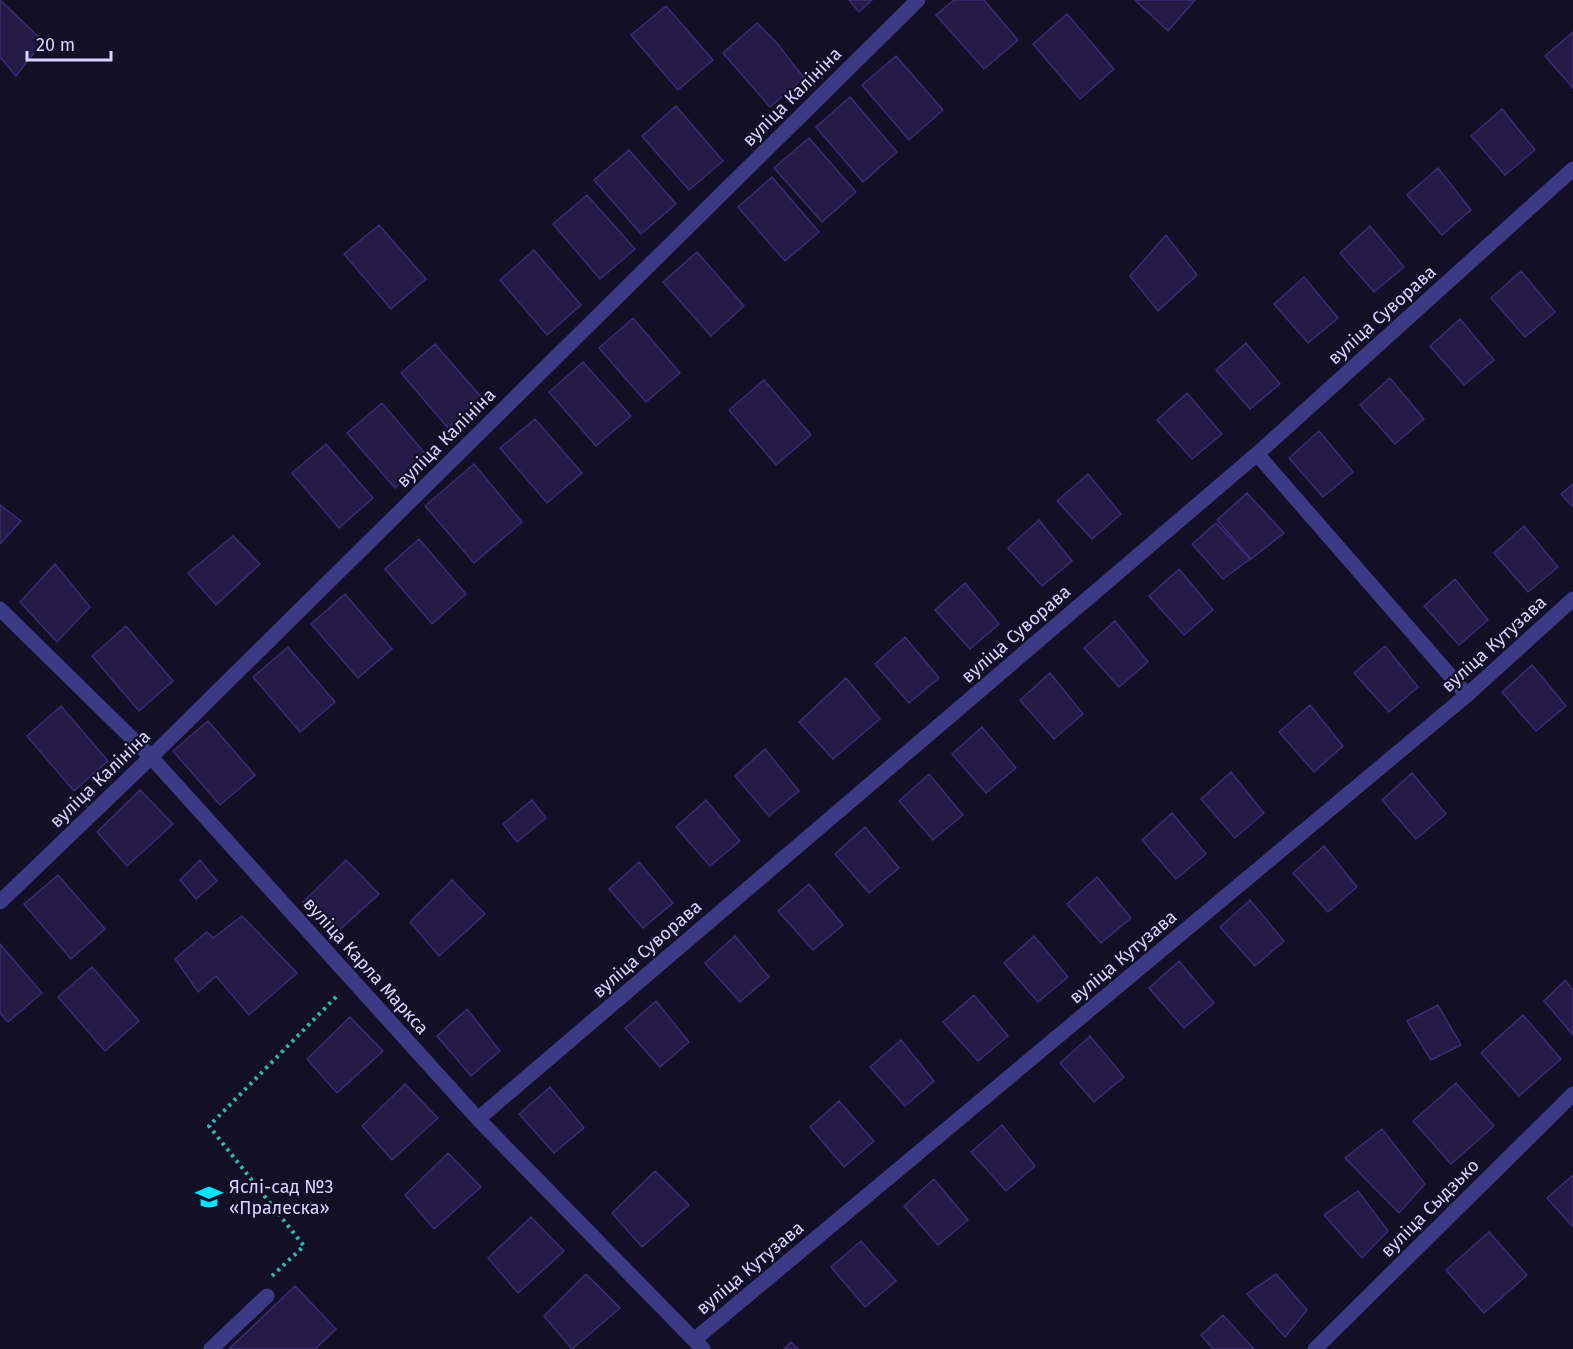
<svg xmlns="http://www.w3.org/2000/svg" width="1573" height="1349" font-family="'Fira Sans',sans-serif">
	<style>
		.building { fill: #241b47; stroke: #3b2d73; stroke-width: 1.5 }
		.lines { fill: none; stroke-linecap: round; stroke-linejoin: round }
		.path { stroke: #2fb8b0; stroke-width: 4; stroke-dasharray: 3 4.5; stroke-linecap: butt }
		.service { stroke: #3d3a85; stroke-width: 15 }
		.minor { stroke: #3d3a85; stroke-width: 15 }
		.tertiary { stroke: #3d3a85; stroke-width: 15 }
		.labels { text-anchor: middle; stroke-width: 4.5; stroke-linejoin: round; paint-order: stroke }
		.street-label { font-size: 18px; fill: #d9d4ff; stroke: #130f26 }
		.poi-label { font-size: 18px; fill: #d9d4ff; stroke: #130f26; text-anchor: start }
	</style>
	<rect width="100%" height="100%" fill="#130f26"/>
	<path class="building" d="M0,0l43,41 -27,35 -16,-19z
		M849,0h23l-13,12z
		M954,0h30l34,40 -34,29 -48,-54z
		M1135,0h60l-27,31z
		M666,6l47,54 -35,30 -47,-55z
		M1067,14l47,55 -34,30 -47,-55z
		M757,23l19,19 28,36 -34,29 -47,-54z
		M1573,32v56l-28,-32z
		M896,56l47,54 -34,30 -47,-55z
		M850,97l47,55 -34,30 -47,-55z
		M676,106l47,55 -34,29 -47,-54z
		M1502,109l33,41 -30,25 -34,-39z
		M809,138l47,54 -34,30 -48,-54z
		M629,150l47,54 -35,30 -47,-54z
		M1438,168l33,42 -29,25 -35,-40z
		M772,177l47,55 -34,29 -47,-54z
		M587,195l48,54 -35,30 -47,-55z
		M379,225l47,54 -35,30 -47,-55z
		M1370,226l34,41 -30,25 -34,-39z
		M1166,235l31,40 -39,36 -28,-35z
		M534,250l47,55 -34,30 -47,-55z
		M697,252l47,54 -33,30 -48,-54z
		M1521,271l34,41 -30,25 -34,-39z
		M1304,277l34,41 -30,25 -34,-39z
		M633,318l47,55 -34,29 -47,-54z
		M1460,319l34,41 -30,25 -34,-39z
		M1246,343l34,41 -30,25 -34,-39z
		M435,344l47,54 -34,30 -47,-55z
		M583,362l48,54 -35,30 -47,-54z
		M1390,378l34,41 -29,25 -35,-39z
		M764,380l47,55 -35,30 -47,-55z
		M1187,393l35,41 -30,25 -35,-39z
		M382,403l47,55 -34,30 -48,-55z
		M535,419l47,54 -35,30 -47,-55z
		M1319,431l34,41 -30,25 -34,-39z
		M326,444l47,54 -34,30 -47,-55z
		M474,464l48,58 -48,41 -49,-57z
		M1088,474l33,40 -29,25 -35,-38z
		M1573,484v23l-12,-13z
		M1247,493l37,40 -33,26 -34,-39z
		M0,505l21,16 -21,23z
		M1039,520l33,41 -30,25 -34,-38z
		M1216,523l34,36 -27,20 -31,-35z
		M1524,526l34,41 -30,25 -34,-39z
		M233,536l27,28 -44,41 -28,-32z
		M419,539l47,55 -34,30 -47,-55z
		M55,564l35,43 -33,35 -37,-40z
		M1179,569l34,41 -29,25 -35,-39z
		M1455,579l33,41 -29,25 -35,-39z
		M965,583l34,41 -29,25 -35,-39z
		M345,594l47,55 -34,29 -47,-54z
		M1115,621l33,41 -29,25 -35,-39z
		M126,626l47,55 -34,30 -47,-55z
		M905,637l34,41 -30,25 -34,-39z
		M1385,646l33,41 -29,25 -35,-39z
		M288,647l47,55 -35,30 -47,-55z
		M1532,665l34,41 -30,25 -34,-39z
		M1050,673l33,41 -29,25 -34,-39z
		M846,678l34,41 -47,40 -34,-37z
		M1310,705l33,41 -29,26 -35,-40z
		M61,706l47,55 -34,30 -47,-55z
		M208,721l47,54 -35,30 -47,-54z
		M982,727l34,41 -30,25 -34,-39z
		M765,749l34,42 -30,25 -34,-40z
		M1231,772l33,41 -29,25 -34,-39z
		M1412,773l34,41 -30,25 -34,-39z
		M929,774l34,41 -30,25 -34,-39z
		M140,790l33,34 -46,42 -30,-34z
		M532,800l14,18 -29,24 -14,-18z
		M706,800l34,41 -30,25 -34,-39z
		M1172,813l34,41 -30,25 -34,-39z
		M865,827l34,41 -30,25 -34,-39z
		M1324,846l33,41 -29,25 -35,-39z
		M200,860l17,21 -21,18 -16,-19z
		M346,860l33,34 -46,42 -30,-34z
		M639,862l34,41 -30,25 -34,-39z
		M58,875l47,54 -34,30 -47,-55z
		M1097,877l34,41 -30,25 -34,-39z
		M452,880l33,34 -46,42 -29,-34z
		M809,884l34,41 -30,25 -35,-39z
		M1250,900l34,41 -29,25 -35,-39z
		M242,916l55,57 -48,42 -33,-39 -18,16 -23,-33 32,-27 6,6z
		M735,936l34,41 -29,25 -35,-39z
		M1034,936l34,41 -30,25 -34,-39z
		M0,944l42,49 -34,29 -8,-9z
		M1179,961l35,42 -30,25 -35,-40z
		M92,967l47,54 -34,30 -47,-54z
		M1565,980l8,10v45l-29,-34z
		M974,995l34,41 -30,25 -35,-39z
		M656,1001l33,41 -29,25 -35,-39z
		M1438,1005l23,40 -30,15 -24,-39z
		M467,1009l33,42 -29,25 -34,-40z
		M1523,1015l38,44 -42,37 -38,-43z
		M350,1017l33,34 -46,42 -30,-34z
		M1090,1036l34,41 -30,25 -34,-39z
		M901,1040l33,41 -29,25 -35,-39z
		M1456,1083l38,43 -43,38 -38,-43z
		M405,1084l33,34 -46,42 -30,-34z
		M550,1087l34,41 -30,25 -35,-39z
		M839,1101l35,40 -30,26 -34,-40z
		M1002,1125l33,41 -29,25 -35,-39z
		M1382,1129l43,55 -26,29 -54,-55z
		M448,1153l33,34 -47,42 -29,-34z
		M655,1171l34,34 -47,42 -30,-34z
		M1573,1175v52l-26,-29z
		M934,1179l34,41 -30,25 -34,-39z
		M1358,1191l30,40 -26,27 -38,-43z
		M531,1217l33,34 -46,42 -30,-35z
		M1489,1232l38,43 -43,38 -38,-43z
		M861,1241l35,40 -31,26 -34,-40z
		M586,1274l34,34 -48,41 -28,-33z
		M1276,1274l31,36 -22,27 -38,-43z
		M295,1286l41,43 -21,20h-86z
		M1223,1315l31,34h-41l-12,-14z
		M791,1342l7,7h-14z"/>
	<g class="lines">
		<path class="path" d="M272,1276l32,-30 -95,-120 128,-130"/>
		<path class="service" d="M1257,454l210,241
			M211,1349l56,-53"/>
		<path class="minor" d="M0,609l151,148 327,362 225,230
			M0,902l151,-145 767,-757
			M478,1119l779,-665 316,-285
			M694,1340l773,-645 106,-96"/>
		<path class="tertiary" d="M1315,1349l258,-255"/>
	</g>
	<defs>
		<symbol id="school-bare" viewBox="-9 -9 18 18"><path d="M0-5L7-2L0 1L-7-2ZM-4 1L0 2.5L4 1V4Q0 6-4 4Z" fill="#00e5ff" stroke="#130f26" stroke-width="2.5" paint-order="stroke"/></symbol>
	</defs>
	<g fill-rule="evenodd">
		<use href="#school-bare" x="190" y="1178" width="38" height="38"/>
	</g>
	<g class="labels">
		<g class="street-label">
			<text transform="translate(792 97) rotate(-45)" y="6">вуліца Калініна</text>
			<text transform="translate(1382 315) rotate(-42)" y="6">вуліца Суворава</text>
			<text transform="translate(446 438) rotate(-45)" y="6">вуліца Калініна</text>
			<text transform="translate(1016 634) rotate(-41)" y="6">вуліца Суворава</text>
			<text transform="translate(1494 644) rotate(-42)" y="6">вуліца Кутузава</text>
			<text transform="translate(100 779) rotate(-44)" y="6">вуліца Калініна</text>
			<text transform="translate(647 949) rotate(-41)" y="6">вуліца Суворава</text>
			<text transform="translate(1123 957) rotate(-40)" y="6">вуліца Кутузава</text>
			<text transform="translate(366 966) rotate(48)" y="6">вуліца Карла Маркса</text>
			<text transform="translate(1430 1208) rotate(-45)" y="6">вуліца Сыдзько</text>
			<text transform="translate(750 1268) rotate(-40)" y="6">вуліца Кутузава</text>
		</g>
		<g class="poi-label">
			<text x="229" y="1193">Яслі-сад №3<tspan x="229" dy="21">«Пралеска»</tspan></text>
		</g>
	</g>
	<path d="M27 51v9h84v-9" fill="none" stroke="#d9d4ff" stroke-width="3"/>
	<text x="36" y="51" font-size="18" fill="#d9d4ff" stroke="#130f26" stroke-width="4.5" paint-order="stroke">20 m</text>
</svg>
